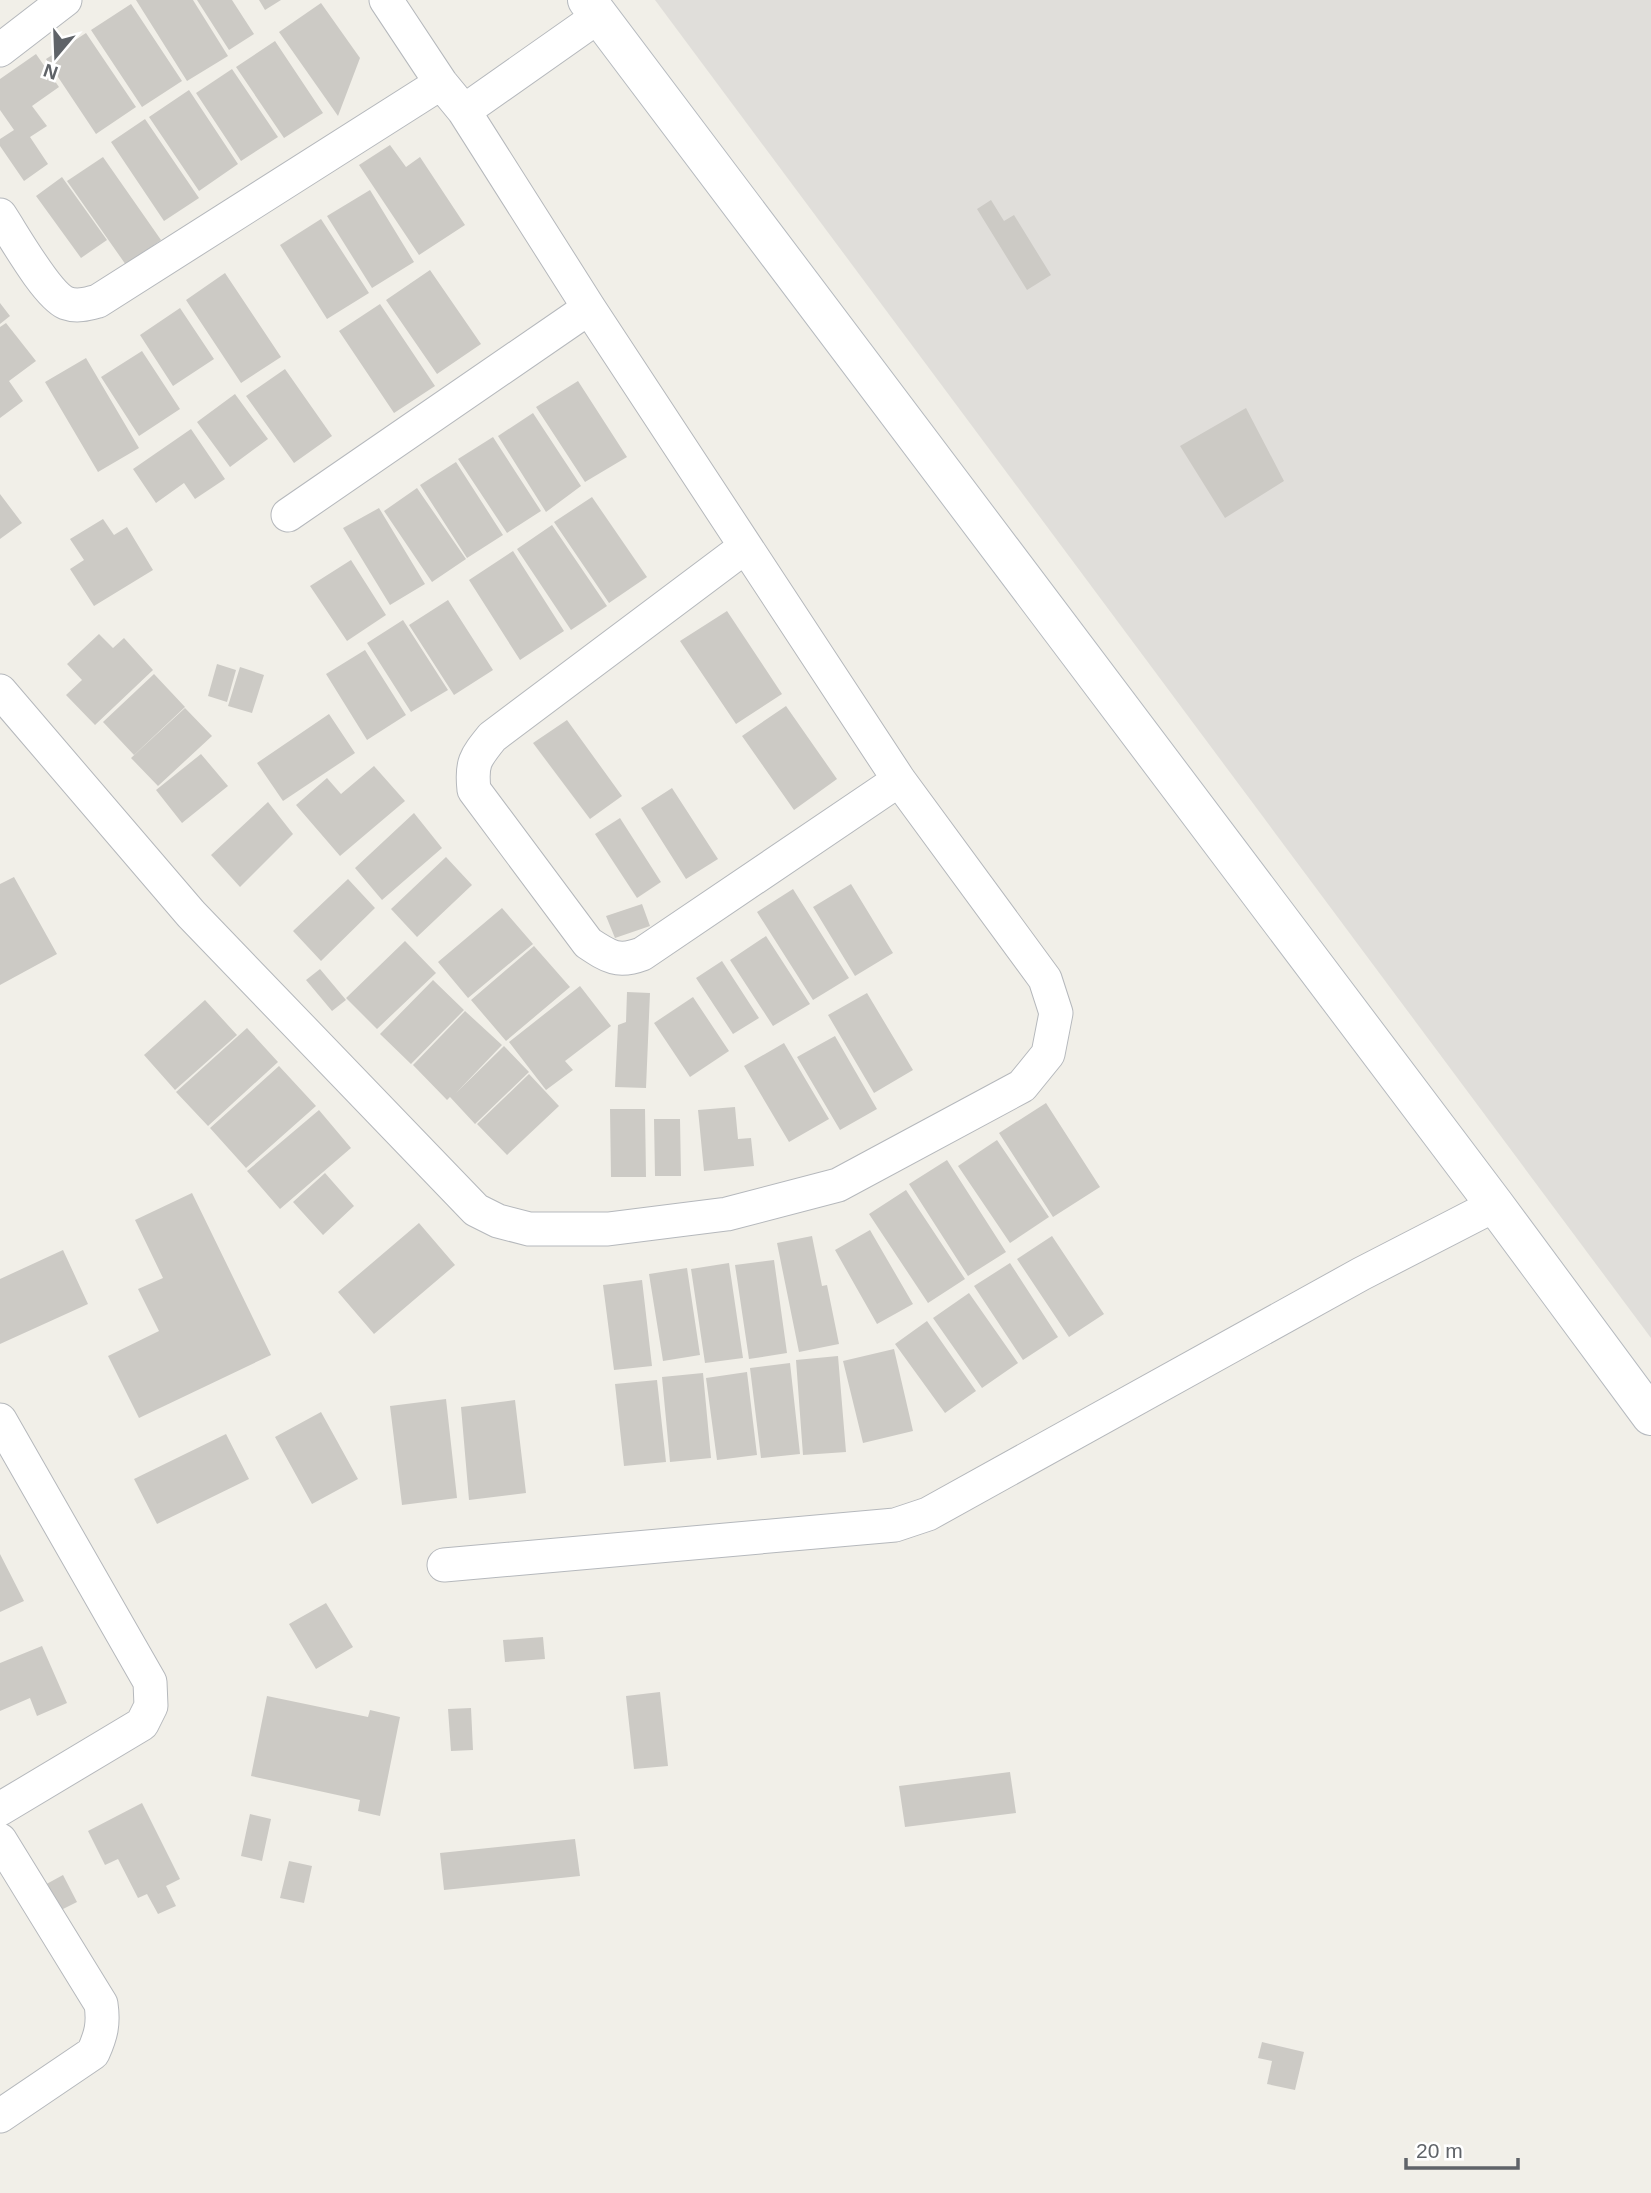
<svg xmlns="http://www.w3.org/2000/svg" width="1651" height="2193" font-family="Arial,sans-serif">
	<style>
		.industrial { fill: #e0deda }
		.building { fill: #cccac5 }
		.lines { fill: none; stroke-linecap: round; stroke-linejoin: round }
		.street-casing { stroke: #b5b8bc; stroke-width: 35 }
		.secondary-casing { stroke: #b6babf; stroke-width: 40 }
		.street { stroke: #fff; stroke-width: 33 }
		.secondary { stroke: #fff; stroke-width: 38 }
	</style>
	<rect width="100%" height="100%" fill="#f1efe8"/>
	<path class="industrial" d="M655,0h996v1338z"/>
	<path class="building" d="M136,0h57l35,56 -41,25z
		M197,0h35l22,34 -25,16z
		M259,0h22l-16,10z
		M321,3l39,55 -22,58 -59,-84z
		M131,4l51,77 -40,26 -51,-77z
		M86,33l50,74 -40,27 -50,-75z
		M275,41l48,72 -39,25 -48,-71z
		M36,54l23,33 -27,19 15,20 -17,11 18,27 -24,17 -24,-35v-7l14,-9 -14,-20v-31z
		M232,69l46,68 -37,24 -45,-68z
		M189,90l49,74 -39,27 -50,-74z
		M145,119l54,79 -35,23 -53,-79z
		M390,145l16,22 14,-10 45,68 -46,30 -60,-90z
		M103,157l58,83 -35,25 -59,-84z
		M62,177l45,63 -26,18 -45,-62z
		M370,190l44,72 -42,26 -45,-72z
		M991,200l13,21 10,-6 37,60 -24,15 -50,-81z
		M321,219l48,74 -42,26 -47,-74z
		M430,270l51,74 -44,30 -51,-74z
		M225,273l56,84 -40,26 -55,-83z
		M0,303l10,13 -10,8z
		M380,304l55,82 -41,27 -55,-82z
		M180,308l34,51 -41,27 -33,-51z
		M6,323l30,38 -27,20 14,20 -23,17v-91z
		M142,351l38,58 -41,27 -38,-59z
		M86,358l53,90 -41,24 -53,-90z
		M285,369l47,67 -38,27 -48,-67z
		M578,381l49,76 -42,25 -49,-75z
		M235,394l33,45 -38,28 -33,-45z
		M1246,408l38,73 -59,37 -45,-72z
		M533,413l48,73 -35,26 -48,-76z
		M191,429l34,50 -30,20 -11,-16 -28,20 -23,-34z
		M493,437l48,74 -34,22 -49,-74z
		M456,462l47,73 -36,23 -47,-73z
		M417,488l49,71 -34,23 -48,-71z
		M0,494l22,29 -22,16z
		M592,497l55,80 -38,26 -55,-81z
		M379,508l46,76 -35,21 -47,-77z
		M103,519l11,16 13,-8 26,43 -59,36 -24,-37 14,-9 -14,-21z
		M552,525l55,81 -36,24 -54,-81z
		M513,551l51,80 -44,29 -51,-80z
		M351,560l35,55 -39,26 -37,-55z
		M448,600l45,70 -39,25 -45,-70z
		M727,611l55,83 -46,30 -56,-83z
		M403,620l45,70 -37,22 -44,-69z
		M99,634l14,14 11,-10 29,32 -58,55 -29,-30 16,-15 -15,-16z
		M365,650l41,65 -39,25 -41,-66z
		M217,664l19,6 -9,32 -19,-6z
		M240,667l24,8 -12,38 -24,-7z
		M154,674l31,33 -51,48 -31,-33z
		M786,706l51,73 -43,31 -52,-74z
		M185,708l27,28 -54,50 -27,-28z
		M329,714l26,39 -72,48 -26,-38z
		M567,720l55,76 -32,23 -57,-76z
		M201,754l27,32 -46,37 -26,-33z
		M374,766l31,35 -65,55 -44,-51 31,-27 14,16z
		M672,788l46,71 -32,20 -45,-71z
		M268,802l25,32 -53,53 -29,-32z
		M414,813l28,35 -60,52 -27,-32z
		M620,818l41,64 -24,16 -42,-64z
		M446,857l26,28 -55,52 -26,-28z
		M14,877l43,77 -57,31v-101z
		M348,879l27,29 -54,53 -28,-30z
		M851,884l42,69 -38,23 -42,-69z
		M793,889l56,89 -36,22 -56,-88z
		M642,904l8,22 -35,12 -9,-22z
		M502,908l31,36 -65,54 -30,-36z
		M766,936l44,68 -37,22 -43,-66z
		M405,941l31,32 -59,56 -31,-31z
		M534,946l36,41 -64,54 -35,-41z
		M722,961l37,57 -26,16 -37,-56z
		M320,969l26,31 -14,11 -26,-31z
		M433,980l31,30 -53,54 -31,-30z
		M580,986l31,40 -46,35 8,9 -27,20 -37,-48z
		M627,992l23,1 -4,95 -31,-1 3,-62 8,-3z
		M867,993l46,77 -39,23 -46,-78z
		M693,997l36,54 -39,26 -36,-54z
		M205,1000l32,35 -62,55 -31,-35z
		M465,1011l37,34 -46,48 48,-47 25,26 -54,52 -25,-27 -3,3 -34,-35z
		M247,1028l31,34 -70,64 -32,-34z
		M835,1036l42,73 -37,21 -43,-73z
		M784,1043l45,76 -40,23 -45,-76z
		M279,1066l37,40 -70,62 -36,-40z
		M529,1074l30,32 -52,49 -30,-31z
		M1046,1103l54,84 -47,30 -54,-84z
		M735,1107l3,32 13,-1 3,28 -50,5 -6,-61z
		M610,1109h35l1,68h-35z
		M319,1110l32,38 -71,61 -33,-38z
		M654,1119h26l1,57h-26z
		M997,1140l52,77 -39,26 -52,-77z
		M947,1160l59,92 -38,24 -59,-92z
		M325,1173l29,33 -31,29 -30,-33z
		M906,1190l59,89 -37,24 -59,-89z
		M192,1193l79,162 -132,63 -31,-62 51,-25 -21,-42 25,-11 -28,-58z
		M419,1223l36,42 -81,69 -36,-42z
		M870,1230l43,74 -36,20 -42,-74z
		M812,1236l10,50 5,-1 12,59 -40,8 -22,-109z
		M1052,1236l52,78 -35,23 -52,-78z
		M63,1250l25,54 -88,40v-65z
		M774,1260l13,93 -38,6 -14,-94z
		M729,1263l14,95 -38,5 -14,-94z
		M1010,1263l48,74 -35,23 -49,-74z
		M687,1268l13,87 -37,6 -14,-87z
		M642,1280l10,86 -38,4 -11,-85z
		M969,1293l49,70 -36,25 -49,-70z
		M927,1321l49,70 -31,22 -50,-69z
		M894,1349l19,82 -50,12 -20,-82z
		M838,1356l8,96 -43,3 -7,-95z
		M790,1363l10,91 -39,4 -11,-90z
		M747,1372l10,83 -40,5 -11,-82z
		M703,1373l8,85 -41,4 -8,-85z
		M657,1380l9,82 -42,4 -9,-82z
		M446,1399l11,99 -55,7 -12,-99z
		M515,1400l11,93 -57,7 -8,-93z
		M321,1412l37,67 -46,25 -37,-67z
		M226,1434l23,45 -92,45 -23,-45z
		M0,1554l24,47 -24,11z
		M326,1603l27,44 -37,22 -27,-45z
		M543,1637l2,22 -40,3 -2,-22z
		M42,1646l25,57 -30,13 -7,-18 -30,13v-48z
		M660,1692l8,74 -34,3 -8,-73z
		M267,1696l101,21 2,-7 30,7 -20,99 -22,-5 2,-11 -109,-24z
		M471,1708l2,42 -22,1 -3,-42z
		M1010,1772l6,41 -111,14 -6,-41z
		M142,1803l38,76 -14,7 10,20 -18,8 -11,-20 -9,4 -20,-39 -13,6 -17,-34z
		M250,1814l21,5 -9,42 -21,-5z
		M575,1839l5,37 -136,14 -4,-37z
		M289,1861l23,5 -8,37 -24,-5z
		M63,1875l14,27 -22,11 -14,-26z
		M1262,2042l42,10 -9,38 -28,-6 5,-23 -14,-3z"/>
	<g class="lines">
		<defs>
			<path id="street" d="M0,50l65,-50
				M464,111l135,-95
				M0,215c14,21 46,79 66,88 11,4 21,1 32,-2l343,-218
				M288,515l301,-207
				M745,547l-253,190c-17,21 -21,26 -18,53l114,153c21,14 30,20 54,11l257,-174
				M0,691l191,223 285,296 22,11 31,8h79l119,-15 111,-29 184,-99 26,-32 8,-41 -11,-34 -146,-199 -310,-472 -125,-197 -23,-28 -55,-83
				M0,1420l150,262 1,24 -9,18 -142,85
				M444,1565l451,-40 33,-11 433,-240 134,-69
				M0,1840l101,164c3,20 0,31 -8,49l-93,63"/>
			<path id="secondary" d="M587,0l908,1205 156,211"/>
		</defs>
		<use href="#street" class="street-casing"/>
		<use href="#secondary" class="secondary-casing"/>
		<use href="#street" class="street"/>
		<use href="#secondary" class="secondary"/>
	</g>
	<g transform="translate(56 56) rotate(199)" stroke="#ffffff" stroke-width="5" paint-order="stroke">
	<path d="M0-5L12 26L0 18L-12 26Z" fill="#5f6368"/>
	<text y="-10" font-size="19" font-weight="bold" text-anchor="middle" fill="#5f6368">N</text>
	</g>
	<path d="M1406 2158v10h112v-10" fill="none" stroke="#5f6368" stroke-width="3.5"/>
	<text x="1416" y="2158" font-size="21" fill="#5f6368" stroke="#ffffff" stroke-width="5" paint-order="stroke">20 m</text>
</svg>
